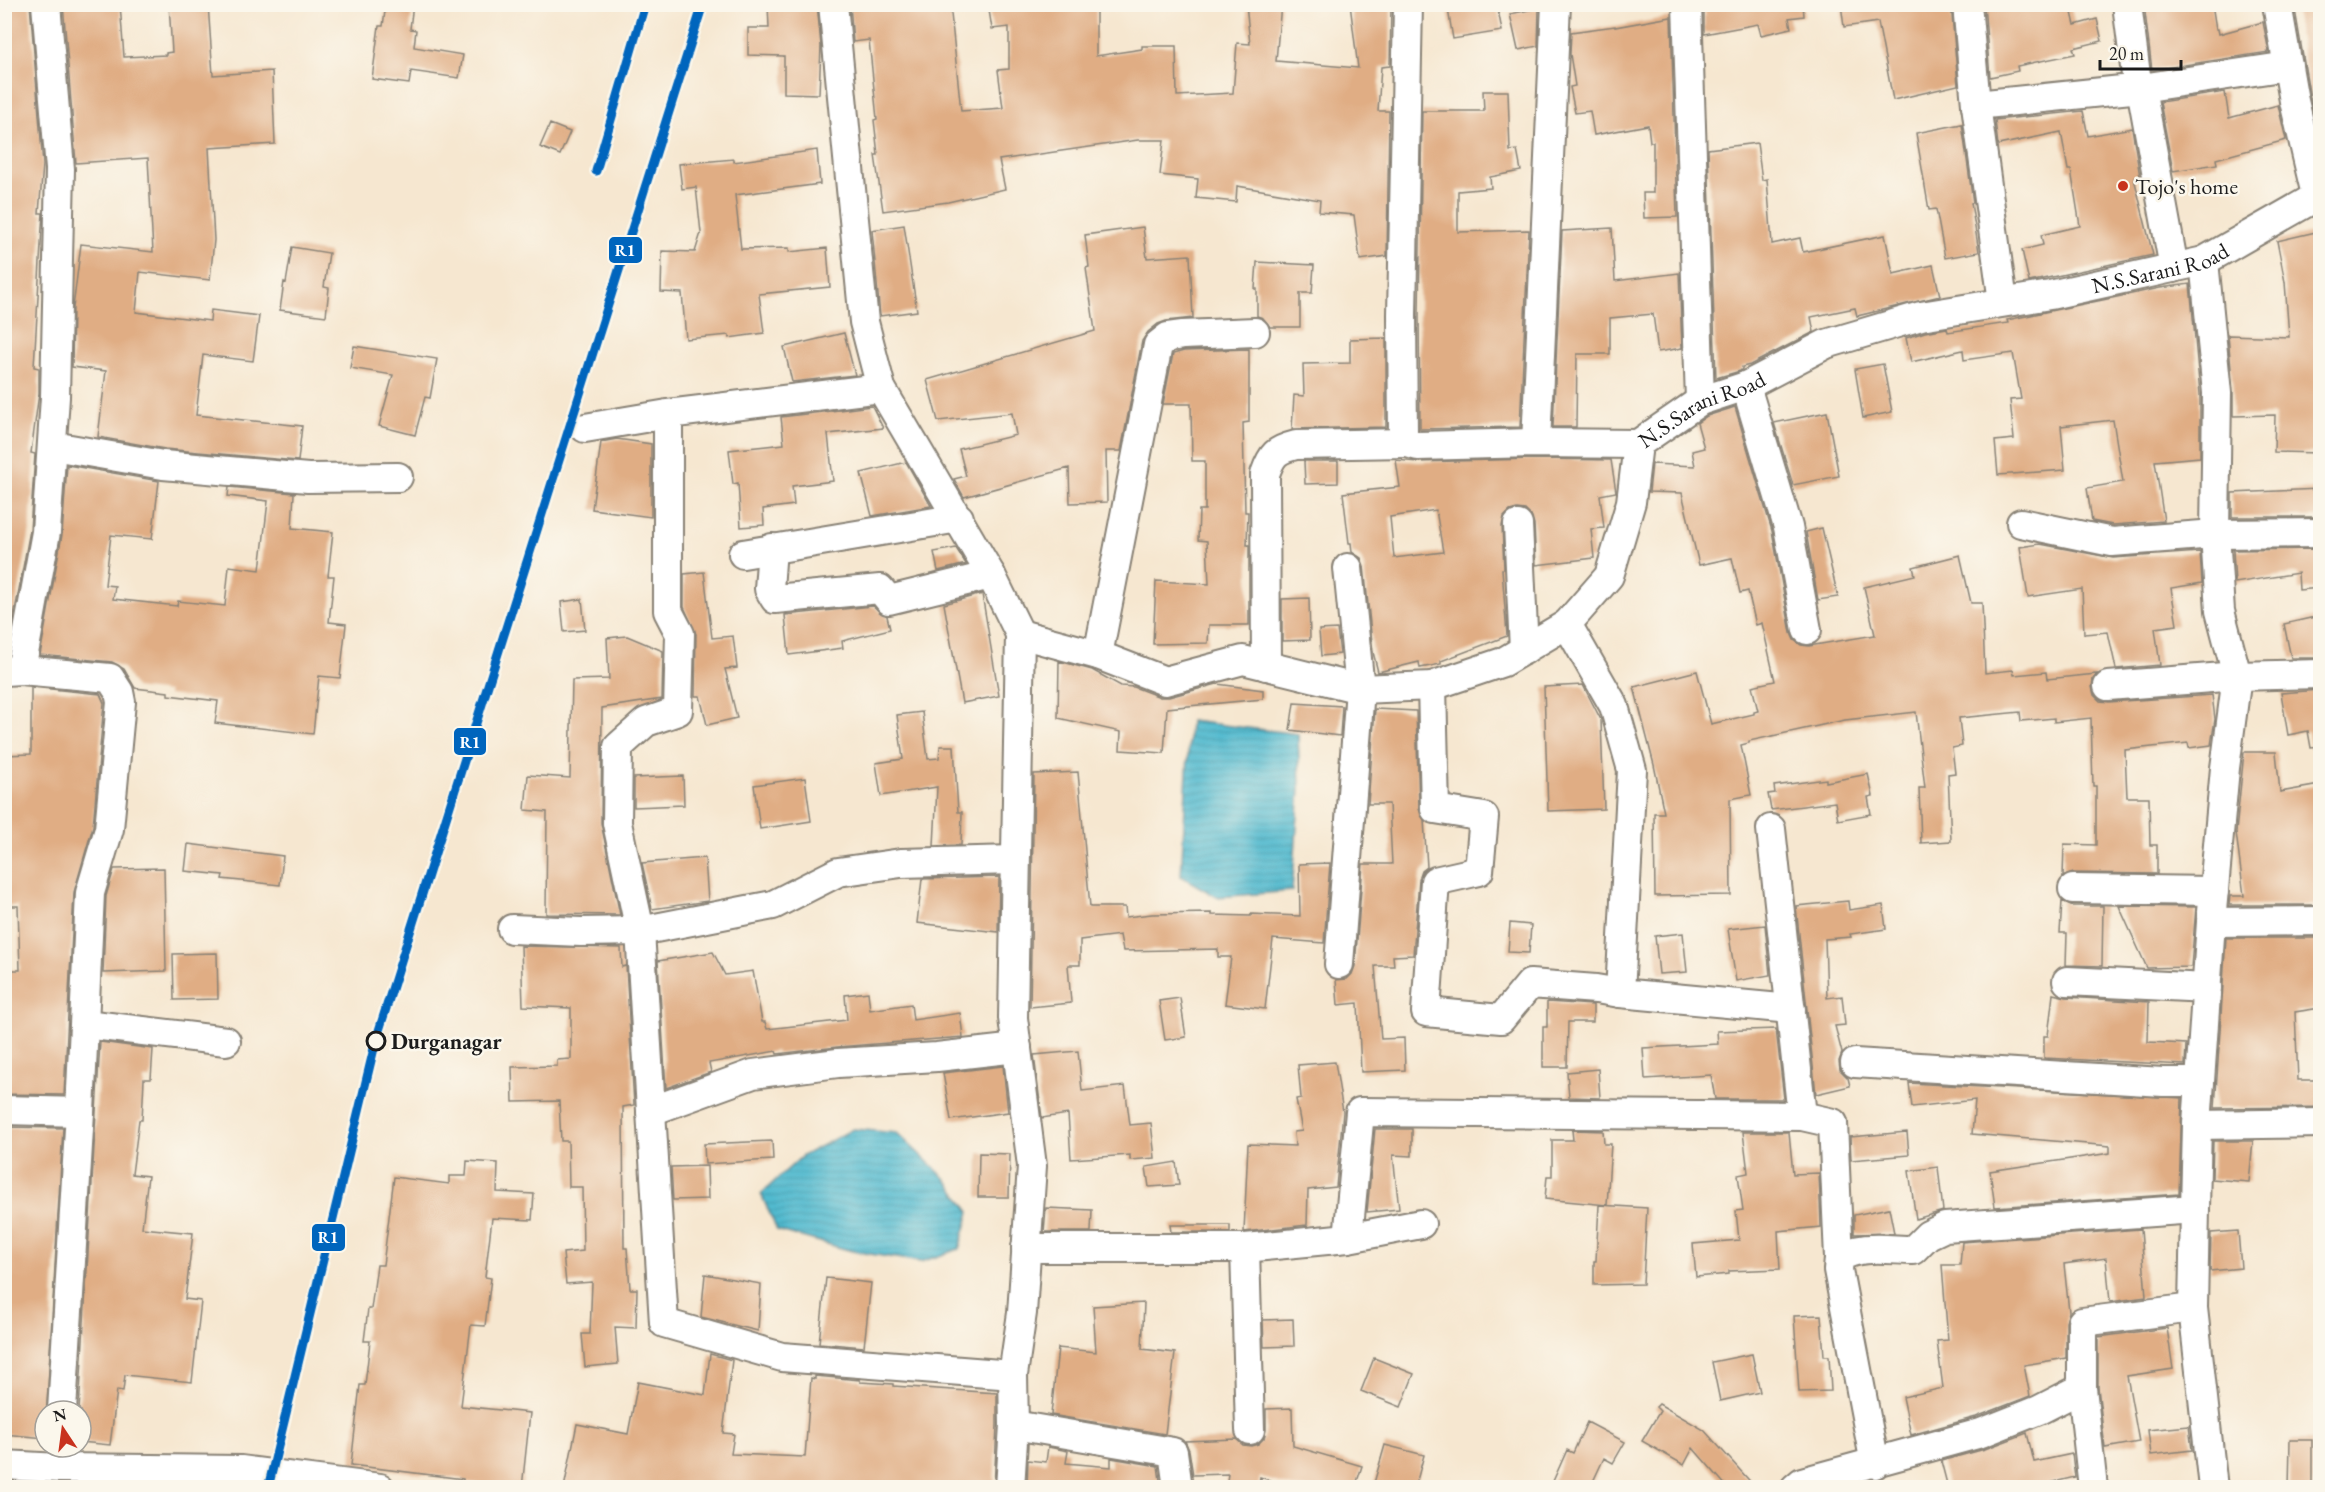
<svg xmlns="http://www.w3.org/2000/svg" width="2325" height="1492" font-family="'EB Garamond',serif">
	<style>
		.water { fill: url(#water-rules); stroke: #366b76; stroke-width: 1.5 }
		.building { fill: #e0ad84; fill-rule: evenodd }
		.lines { fill: none; stroke-linecap: round; stroke-linejoin: round }
		.minor-casing { stroke: #898276; stroke-width: 32 }
		.minor { stroke: #fff; stroke-width: 28 }
		.rail-1-casing { stroke: #fbf7ec; stroke-width: 14 }
		.rail-1 { stroke: #0065bd; stroke-width: 9 }
		.poi-dot { fill: #c8321e; stroke: #fbf7ec; stroke-width: 2 }
		.stop-dot { fill: #fbf7ec; stroke: #1c1c1c; stroke-width: 3 }
		.labels { text-anchor: middle; stroke-width: 5; stroke-linejoin: round; paint-order: stroke }
		.poi-label { font-size: 22px; fill: #1c1c1c; stroke: #fbf7ec; text-anchor: start }
		.street-label { font-size: 22px; fill: #1c1c1c; stroke: #fbf7ec }
		.stop-label { font-size: 22px; font-weight: bold; fill: #1c1c1c; stroke: #fbf7ec; text-anchor: start }
		.line-badge { stroke: #fbf7ec; stroke-width: 2 }
		.badge-label { font-size: 16px; text-anchor: middle; font-weight: bold; fill: #fff }
	</style>
	<defs>
		<pattern id="water-rules" width="6" height="5" patternUnits="userSpaceOnUse" patternTransform="scale(1.5)"><rect width="6" height="5" fill="#51bacf"/><path d="M0 2.5h6" fill="none" stroke="#469fb1"/></pattern>
	</defs>
	<rect width="100%" height="100%" fill="#fbf7ec"/>
	<filter id="ink" filterUnits="userSpaceOnUse"><feTurbulence type="fractalNoise" baseFrequency=".0167" numOctaves="2"/><feDisplacementMap in="SourceGraphic" scale="12" xChannelSelector="R" yChannelSelector="G"/><feConvolveMatrix kernelMatrix="1 2 1 2 8 2 1 2 1" color-interpolation-filters="sRGB"/></filter>
	<filter id="wash" filterUnits="userSpaceOnUse"><feTurbulence type="fractalNoise" baseFrequency=".008" numOctaves="4" result="noise"/><feDisplacementMap in="SourceGraphic" scale="24" xChannelSelector="R" yChannelSelector="G"/><feGaussianBlur stdDeviation="1.35" result="paint"/><feColorMatrix in="noise" values="0 0 0 0 0 0 0 0 0 0 0 0 0 0 0 0 0 1.4 0 .05"/><feComposite in="paint" operator="in"/></filter>
	<g filter="url(#wash)">
		<rect width="100%" height="100%" fill="#f6e7d0"/>
		<path class="water" d="M1190,721l108,13 2,55 -8,102 -75,6 -36,-21z
			M853,1129l44,4 49,46 24,33 -11,37 -38,13 -69,-11 -75,-21 -16,-36 41,-38z"/>
		<g id="blocks">
			<path class="building" d="M4,4h26l13,161 -4,48h4l-1,14 -8,140 5,1v25l-8,60 4,1 -5,76 -23,124h-3z
				M63,4h57l4,53 42,-2v-2l6,-1 -3,-48h39l5,71 59,-4 3,73 -66,4 5,92 -4,40 -70,-8 -4,40 74,9 1,-11 48,6 -6,45 -50,-6 -7,60 106,11 -4,35 -133,-12 -67,-12 8,-66 -34,-4 1,-59 8,-64 72,8 -5,-94 -72,5z
				M386,4h27l-3,25 6,1 -2,17 49,8 -4,23 -48,-7 -2,13 -37,-5 7,-53h4z
				M768,4h49l4,42 -2,48 -35,-1v-37l-36,-1v-27h21z
				M850,4h100l11,107 42,-3 -5,-38 11,-1v-42l-17,2 -4,-25h108v52l46,-7v-3h34l1,50 56,-3 4,-50 13,1 -4,-40h35l-5,57 82,7 -8,-64h41l-1,62 -9,1 -3,44h11l-2,145 -27,4 -6,-45 -35,-3 1,-12 -83,-14 -1,16 -40,-4 2,-19 -38,-4 4,-35h-26l-139,20 6,29 -57,13 -65,9 -8,-56h3l-4,-35 3,-1 -8,-79 -16,2z
				M1476,4h21l5,27 -49,8 -5,-30z
				M1704,4h99l1,12 -15,2 2,10 -30,7 -3,-11 -54,10z
				M1841,4h110l7,81 -65,15 -15,-78 -34,5z
				M1984,4h86l5,21 22,-6 5,22 -29,7 2,6 -58,12 1,5 -28,6z
				M2144,4h68l4,25h2l1,5 44,-12 6,30 -117,18z
				M2294,4h20l2,11 4,-1v125l-10,-41z
				M1539,8l-1,38 -20,4 -8,-36z
				M1671,17l6,200 -33,1 -1,-25h10v-51h-3l-2,-17 -54,10 -4,-24 -15,2 -5,-26 5,-1 -5,-32 1,-22 44,-6v1z
				M1483,91h25l2,60 7,-1 4,21 -31,6 1,11 -33,3v41l71,-2 -9,197 -100,2 -1,-114 3,-204h62z
				M2225,92l4,26 49,-13 8,35 -70,19 1,5 -44,7 -13,-69z
				M2083,111l5,25 44,-8 8,49 -6,1 19,77 -124,27 -7,-32 21,-5 -2,-10 39,-9 -9,-56h-3l-7,-38 -63,13 -3,-25z
				M550,124l20,8 -10,23 -20,-8z
				M1962,124l11,79h-2l8,49 -34,6 -9,-49 -7,1 -13,-77z
				M1757,143l5,37 5,-1 5,65 28,-6 3,14 82,-17 8,39 40,-9 7,31 -83,20 -2,-8 -44,9 3,15 -64,33 -8,2v2l-2,2 -24,7 -8,-229z
				M817,150l3,34 -85,11 6,54 48,-1v4l38,-4 3,39 -71,7 5,39 -35,5v-3l-43,4 -4,-46 -21,-1 1,-41 33,1 6,-19 -5,-46 -14,2 -3,-25 55,-5v3z
				M904,225l13,86 -37,5 -8,-86z
				M1143,227l4,31 43,-3 3,63 -27,3 -8,3 -10,8 -6,9 -21,110h-15l1,51 -37,1 -1,-35 -105,29 -10,-18 12,-3 -7,-27 57,-14 -4,-22 -74,8 -11,-41 168,-49 -9,-63 3,-1 -4,-32z
				M1612,228l3,53 64,-8 3,75 -24,4 -5,-38 -43,4v36h-33l-1,73h-23l9,-196z
				M2320,231v222l-46,-1 1,-37 -42,1v-25l-5,-56 61,2 -4,-55 -8,-41z
				M292,247l37,6 -5,34 5,1 -3,28 -46,-6 4,-28 2,1z
				M1257,262l57,3 -2,28h-12v34h-30l-7,-9 -6,-2v-27h-2z
				M2190,284l10,110v63l-45,4 9,60 -51,4 -21,-4 -5,-33 36,-6 -10,-62 -52,6 4,44 -67,5 -3,-34 19,-2 -4,-39 11,-1 -8,-46 -49,7 -1,-10 -52,12 -5,-24 19,-6 22,-4 1,4 60,-9 -1,-3 153,-32z
				M844,333l11,42 -63,7 -8,-35z
				M1386,338v89l-94,2 2,-34 10,1 -1,-32 47,-1v-24z
				M354,346l83,13 -7,39 -5,-1 -10,38 -36,-9 14,-51 -43,-7z
				M1249,349v73l-6,1 2,89h3l-1,33h2v80h-40l-1,18 -55,1 3,-63 53,3 -2,-43 -9,-1 1,-30h6v-49h-13l-1,-57h-28l10,-50 11,-3z
				M1883,364l9,48 -29,6 -8,-49z
				M872,406l11,22 -55,6 5,47 -41,5 2,19 -31,4 1,16 -23,2 -3,-44 -5,1 -4,-34 55,-6 -3,-27z
				M1735,407l37,124 19,102 3,7 7,5 8,1 66,-11 -11,-48 51,-12 -2,-8 47,-12 11,48h11l3,70 28,-3 1,5 32,-3 1,7 50,-5 -4,5 -1,8 2,8 6,6 9,1 103,-7 3,24 -4,26 -22,3 -1,-5 -63,7 2,47h22l1,48h7v29l-84,-1 -10,4 1,-33 32,1v-59h-3l-2,-68 -37,4v-4l-33,3 -1,-9 -61,6 3,28 -10,2 3,25 -7,1 3,67 -30,2 -2,-55h6l-9,-76 -71,8 -96,21v2l-8,2 10,50 -21,4 1,96 -76,1 -1,-83h10l-10,-48 -20,-78 63,-16 14,53 43,-10v-2l4,-1 -6,-25 23,-5 -13,-58 -6,2 -8,-34 -8,2 -8,-35 -33,7 -17,-72 -33,-1 3,-28 43,2 -3,-15 12,-3 -7,-25 10,-7z
				M1827,412l12,64 -46,9 -19,-62z
				M617,439l34,5v73l-59,-8 9,-67z
				M1536,459l75,1 5,32 -16,3 4,33 -13,1 3,29 -58,7 -2,-41 -2,-7 -7,-7 -8,-1 -7,2 -6,6 -2,9 2,43h-2l5,67 -66,25v3l-21,4 -1,-6 -41,10 -5,-20 -9,-86 -3,-8 -9,-6 -1,-9h-2l-6,-50 57,-6 -4,-27 22,2zM1436,510l7,42 -49,6 -4,-41z
				M1304,461h34v22l-33,1z
				M906,462l25,44 -59,10 -11,-43z
				M67,465l92,16 -7,58 -41,-4 -6,50 10,1 -2,13 64,7 1,-5 47,5 4,-40 31,4 8,-69 -40,-5 1,-9 65,6 -2,35 41,4 -5,44h6l-5,46 17,2 -6,54 -21,-2 -6,58 -98,-11 3,-22 -50,-6v-3l-33,-4 -11,-19 -12,-7 -72,-7 22,-120z
				M2320,489v28h-88v-24z
				M1822,528l16,69 -20,3 -12,-68z
				M2040,544l73,14 87,-6 2,31 -31,5 6,37 -22,3 5,37 -44,4 -8,-37 -24,2 -2,-45 -54,8 -8,-50z
				M956,548l10,16 -28,7 -4,-19z
				M2320,549v39l-21,2 -1,-17 -63,10 -2,-33z
				M704,572l8,66 21,-2 4,32 -12,1 12,49 -30,7 -7,-29h-5l1,-62 -12,-27v-33z
				M982,594l17,102 -37,7 -18,-99z
				M1309,598l1,42 -28,1v-42z
				M582,599l3,31 -21,2 -3,-30z
				M873,606l14,10 3,13 -48,12 1,7 -54,7 -4,-40z
				M2315,617l5,26v15h-29l-7,-34z
				M1337,629l3,25 -19,2 -2,-26z
				M627,636l36,15 -1,48 -60,9 -1,115 19,92 -74,-1 1,-102 -22,-2 3,-35 42,3 2,-98 37,-1 -2,-41z
				M1059,661l33,9 29,16 13,1 26,10h9l48,-13 46,6v9l-96,9 -3,45 -44,-3 1,-18 -63,-14z
				M1583,685l18,35 3,89 -56,2 -4,-124z
				M31,687l69,7 4,9 -11,123 -19,66 -10,203 -60,-1v-124h16l-2,-64h-14v-151l27,-1z
				M2320,690v57l-9,1 -3,-17 -20,4 -7,-42z
				M1294,703l48,3 -2,30 -50,-6z
				M1375,709l41,2 3,98 5,11 3,47 -5,4 -3,9 -6,75 -20,1 1,10h-19l6,73 23,-1 1,32 -44,2 -3,-69 -20,2 -2,-25 11,-1 5,-5 3,-8 8,-102h29l-3,-60h-21z
				M922,712l6,47 11,-1 1,-12h14l4,66h4l-1,33 -27,1 3,-59 -56,9 -5,-33 27,-4 -6,-44z
				M2244,752h32l4,40 40,-7v120h-91l1,-9h14l-8,-64z
				M1078,772l12,135h35l1,10 26,-3 60,-1v2l39,1v-2l49,2 -1,-52 31,-1 -6,80 -51,-4 -8,70 -40,-5 6,-47h-13v-8l-95,2 -3,-16 -40,5v25h-12l3,38 -41,4 4,-233z
				M1868,774l5,22 -5,1 3,17 -33,6 -3,-18 -64,8 -3,-16 7,-1 -1,-7 52,-7v3z
				M683,776l1,29 -50,2v-29z
				M805,778l6,43 -51,8 -6,-44z
				M188,844l95,12 -3,29 -58,-6 1,-4 -38,-4z
				M705,858l3,43 -56,8 -10,-46z
				M164,868l2,103 -63,2 3,-77 8,-27z
				M999,877l-1,55 -81,-9 5,-44z
				M1848,901l1,9 34,-5 3,24 -36,5 1,3 -26,2 2,59 15,-2 3,29 -10,1 7,27 -3,8 1,9 8,8 2,8 -34,8 -20,-188z
				M2062,901l11,5h30l-1,60 -36,-1 1,-32h-7z
				M2119,906l77,1 -5,60 -44,1z
				M1510,923l21,2 -2,28 -21,-1z
				M1765,925l5,50 -34,6 -8,-52z
				M1683,933l4,39 -28,2 -4,-38z
				M2320,938v70l-25,4 3,68h22v27l-105,1 11,-170z
				M521,946l100,2 1,19 4,-1 8,139 -11,2 1,141h3l3,41h7l-1,39 -21,-1 3,37 -33,3 -3,-33h8l2,-52 -26,2 -3,-31 20,-2 -1,-64h-13l-1,-46h-7l-2,-40 -46,1 -1,-35 45,-1v-6l14,-1v-51l-48,-2z
				M713,952l12,23 28,-4 9,51h3l2,7 80,-9 -2,-25 23,-3 2,18 41,-6 2,16 47,-7 3,24 -126,10 -60,7 -1,-3 -67,12 2,9 -45,16 -8,-127z
				M217,953l1,46 -44,1 -1,-46z
				M2053,994l13,3 83,5 -1,40 38,2 -1,21 -141,-7v-22h4z
				M1180,998l6,39 -21,3 -6,-39z
				M1547,1002l46,3v17h-25l-1,45h-24v-40h4z
				M1776,1029l8,70h-69l-4,-24 -66,4 -2,-31 75,-4 -1,-13z
				M100,1042l53,7 -2,30h-7l-2,41h-3l-7,54 16,2 -6,52 51,5 -8,66 16,2 -9,81 -67,-7 -2,16 -6,-1 -7,55 -29,-3v-31h-2z
				M1078,1051l4,40 43,-5 5,39 21,-2 4,35 -25,2v-5l-59,4 -3,-45 -26,4 -8,-63z
				M1335,1062l8,50 -7,75 -28,3 -1,35 -63,7 4,-88 47,2 -1,-14 8,-1 -6,-32 5,-1 -3,-33z
				M1003,1066l5,46 -57,8 -8,-47z
				M1598,1069l2,29 -31,-1 -2,-25z
				M1909,1083l273,15 -3,96 -184,13 -5,-36 120,-18v-7l-138,-12 3,-34 -63,7z
				M4,1127l59,1 -18,310 -41,-4z
				M1375,1129h37v27l-19,-1 6,54 -32,3z
				M1572,1130l31,1 1,13h7l-4,61 -62,-6 2,-23h5v-36h21z
				M1743,1132h46l4,42 26,-1 2,54 -43,4 2,38 -51,2v3l-33,3 -3,-33 46,-4 -3,-29 7,-1 -5,-35 10,-2z
				M1907,1132l2,23 -58,5 -1,-23z
				M772,1141l1,19 -68,4 -1,-20z
				M2213,1141h40l-4,41 -37,-3z
				M979,1153l31,1 -1,43h-31z
				M467,1161l31,2 -1,29 37,2 -2,26 -40,-2 -7,59 6,1 -6,48 -14,-1 -10,81 69,7 -8,75 -59,-6v-3l-112,-14 9,-80h5l5,-44h-6l4,-32h3l6,-44h6l11,-88 55,7v-8h17z
				M1176,1162l3,23 -30,2 -3,-20z
				M707,1166l1,33 -35,1 -2,-33z
				M1938,1167l5,44 -27,8 -7,-48z
				M1599,1205l48,3 -4,76 -49,1v-24h2z
				M1046,1208l46,2 -1,22h-47z
				M1889,1208l5,25 -40,1v-19z
				M1170,1225h60v7h-59z
				M2141,1229l5,68 -36,5 -4,-44 -42,6 5,48 -3,10v36l-42,7 6,31 -54,21 -65,18 -8,-38 40,-9 -6,-47 11,-1 -6,-75h18l2,-23z
				M2238,1231l3,37 -31,3 1,-38z
				M705,1274l56,10 -3,47 -57,-14z
				M826,1278l45,5 -7,64 -45,-4z
				M1144,1303l-2,46 33,4 -10,81 -114,-19 7,-67 38,4 -3,-46z
				M1821,1315l3,41h5l2,35 -32,1 -5,-76z
				M1293,1319l1,27 -30,1 -1,-27z
				M2167,1328l6,41 -46,7 12,66 -34,6 -7,-61v-50z
				M710,1354l22,6 -9,73 11,1 -3,20 74,3 6,-79 4,1v-3l45,4v2l33,2v2l104,7v32l-3,63h-430l13,-64 51,10 10,-52 67,13z
				M1752,1354l8,38 -40,9 -8,-39z
				M1374,1358l40,16 -13,33 -40,-16z
				M1659,1404l45,26 52,58h-28l-35,-40 -9,17 -42,-24 18,-30 -4,-4z
				M1292,1408l1,38 69,20 -7,22h-61l-34,-11 -2,11h-32l2,-14 -35,1 -4,-25 -4,-9 51,-2 7,6 8,1 7,-2 6,-6 2,-8v-21z
				M1587,1422l38,20 -12,21 -9,-5 -14,30h-40l17,-38 6,3z
				M2189,1426l3,24 -41,5 -3,-25z
				M2027,1433l7,29 38,-8 3,23 -46,11h-81l-7,-27 44,-12z
				M2290,1440h22v48h-23z
				M1385,1445l39,10 -9,33h-25l-16,-5z
				M1048,1447l20,4 -2,12 45,4v-9l47,8 3,22h-134l1,-28 18,2z"/>
		</g>
	</g>
	<g filter="url(#ink)">
		<use href="#blocks" fill-opacity="0" stroke="#898276" stroke-width="1.5"/>
		<g class="lines">
			<defs>
				<g id="minor">
					<path d="M833,4l31,318 17,66 110,187 29,59 -7,384 19,148 -10,147 -9,62 1,50 -4,63"/>
					<path d="M1408,4l-6,311 1,120 4,8 11,3 118,-3 102,1"/>
					<path d="M1687,4l13,397"/>
					<path d="M1967,4l9,101 27,197"/>
					<path d="M2127,4l9,71 5,13 33,180"/>
					<path d="M2277,4l17,97 22,94"/>
					<path d="M1976,105l165,-17 147,-22"/>
					<path d="M2204,261l13,132 -2,141 5,77 17,65 -12,92 -14,154 -14,203 -2,84 -2,99 20,180"/>
					<path d="M1746,386l42,141 19,103"/>
					<path d="M668,414v197l12,23 -2,77 -32,11 -28,25 -1,76 23,108 24,392 118,34 231,18"/>
					<path d="M585,428l83,-14 213,-26"/>
					<path d="M1536,443l20,-439"/>
					<path d="M53,446l110,19 145,13 90,-1"/>
					<path d="M2021,523l91,19 103,-8 105,-1"/>
					<path d="M1518,525l6,125"/>
					<path d="M772,548l-3,41 6,10 105,-10 9,11 102,-25"/>
					<path d="M743,554l216,-36"/>
					<path d="M1567,624l47,82 18,64 -12,223 171,16"/>
					<path id="s1" d="M1020,634l78,21 67,26 78,-21 117,29 72,-3 71,-24 64,-38 42,-48 22,-74 7,-58 62,-43 46,-15 80,-42 95,-28 129,-21 154,-34 112,-64 4,-6"/>
					<path d="M1098,655l60,-310 10,-8 15,-2 72,-3"/>
					<path d="M1266,666l-1,-192c7,-20 11,-24 31,-29l111,-2"/>
					<path d="M21,670l89,8 9,14 2,10 -12,127 -19,64 -10,219 -18,299"/>
					<path d="M4,671l17,-1 25,-138 9,-135 5,-228 -14,-165"/>
					<path d="M1432,686l3,123 49,8 -5,54 -44,10 -9,131 75,7 29,-35 66,5 24,4"/>
					<path d="M2108,686l129,-10 83,-2"/>
					<path d="M1771,829l31,287"/>
					<path d="M2073,889l141,2"/>
					<path d="M2211,922l109,-1"/>
					<path d="M512,929l69,3 59,-1 133,-26 65,-33 63,-9 114,-3"/>
					<path d="M1339,964l21,-275 -12,-121"/>
					<path d="M2067,981l140,7"/>
					<path d="M85,1024l141,17"/>
					<path d="M1855,1063l308,19h37"/>
					<path d="M4,1110l76,2"/>
					<path d="M651,1111l102,-37 85,-11 99,-6 80,-9"/>
					<path d="M2197,1125l123,-2"/>
					<path d="M1348,1238l12,-126 442,4 31,7 6,135"/>
					<path d="M1026,1248h219l5,182"/>
					<path d="M1245,1248l103,-10 73,-14"/>
					<path d="M1014,1425l159,27 5,36"/>
					<path d="M1875,1464l-37,-194 1,-12c19,-14 51,-8 74,-8l15,-15 17,-8 250,-18"/>
					<path d="M4,1465l55,3 182,2 139,18"/>
					<path d="M1795,1488l7,-6 179,-49 58,-23 43,-22"/>
					<path d="M2093,1488l-11,-100v-66l111,-14"/>
				</g>
			</defs>
			<use href="#minor" class="minor-casing"/>
			<use href="#minor" class="minor"/>
			<defs>
				<path id="rail-1" d="M596,171l49,-167
					M268,1488l108,-448 327,-1036"/>
			</defs>
			<use href="#rail-1" class="rail-1-casing"/>
			<use href="#rail-1" class="rail-1"/>
		</g>
	</g>
	<circle class="poi-dot" cx="2123" cy="186" r="6"/>
	<circle class="stop-dot" cx="376" cy="1041" r="9"/>
	<g class="labels">
		<g class="poi-label">
			<text x="2135" y="194">Tojo's home</text>
		</g>
		<g class="street-label">
			<text dy="8" stroke="none"><textPath href="#s1" startOffset="1332">N.S.Sarani Road</textPath></text>
			<text dy="8" stroke="none"><textPath href="#s1" startOffset="848">N.S.Sarani Road</textPath></text>
		</g>
		<g class="stop-label">
			<text x="391" y="1049">Durganagar</text>
		</g>
	</g>
	<g class="line-badge">
		<rect x="608" y="236" width="35" height="28" rx="6" fill="#0065bd"/>
		<rect x="453" y="727" width="34" height="29" rx="6" fill="#0065bd"/>
		<rect x="311" y="1223" width="35" height="29" rx="6" fill="#0065bd"/>
	</g>
	<g class="badge-label">
		<text x="625" y="256">R1</text>
		<text x="470" y="748">R1</text>
		<text x="328" y="1243">R1</text>
	</g>
	<rect width="2325" height="1492" fill="none" stroke="#fbf7ec" stroke-width="24"/>
	<g transform="translate(63 1429) rotate(347)"><circle r="28" fill="#fbf7ec" stroke="#a29f99" stroke-width="1.5"/>
	<path d="M0-4.5L10 22L0 15L-10 22Z" fill="#c8321e"/>
	<text y="-9" font-size="16" font-weight="bold" text-anchor="middle" fill="#1c1c1c">N</text>
	</g>
	<path d="M2100 60v9h81v-9" fill="none" stroke="#1c1c1c" stroke-width="3"/>
	<text x="2109" y="60" font-size="18" fill="#1c1c1c" stroke="#fbf7ec" stroke-width="4.5" paint-order="stroke">20 m</text>
</svg>
